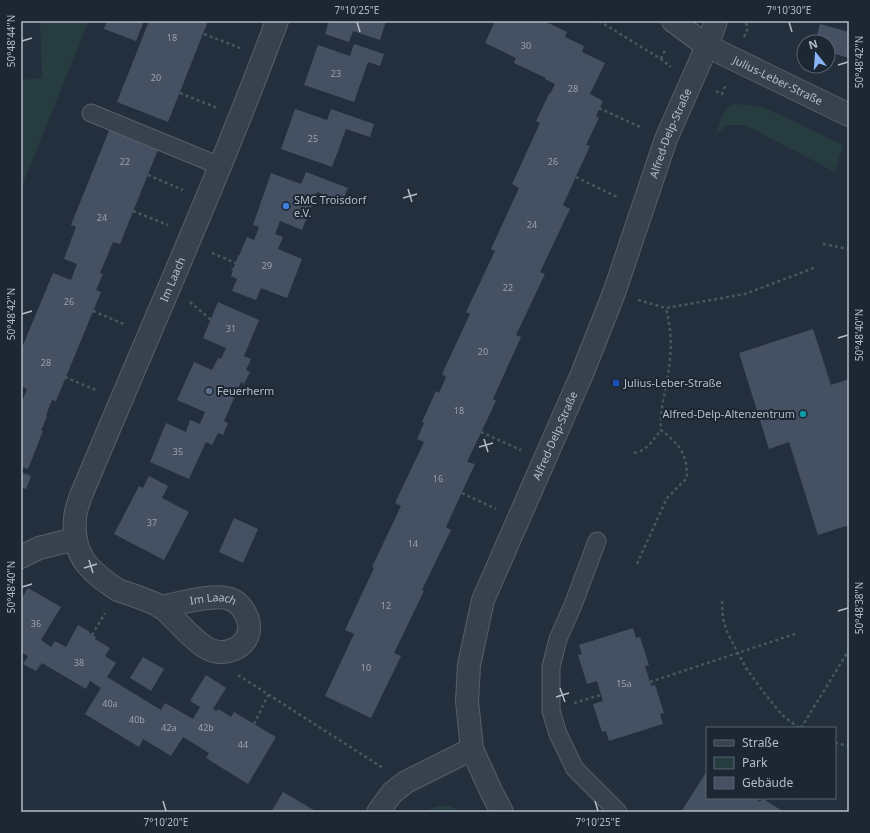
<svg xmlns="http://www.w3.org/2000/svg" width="870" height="833" font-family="'Noto Sans',sans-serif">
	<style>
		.green { fill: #263c3f }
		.building { fill: #455162 }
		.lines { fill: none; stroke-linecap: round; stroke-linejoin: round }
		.service-casing { stroke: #565f6c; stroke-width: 19 }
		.minor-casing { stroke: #565f6c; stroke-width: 24 }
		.path { stroke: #44595c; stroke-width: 2.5; stroke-dasharray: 3 3; stroke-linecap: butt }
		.service { stroke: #38414e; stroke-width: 17 }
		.minor { stroke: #38414e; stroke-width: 22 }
		.ticks { fill: none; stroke: #b4bcc9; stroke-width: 1.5 }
		.shop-dot { fill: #3f7fe0; stroke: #1d2633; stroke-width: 1.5 }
		.transit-dot { fill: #1a4fb4; stroke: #1d2633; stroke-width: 1.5 }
		.service-dot { fill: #5c6f8a; stroke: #1d2633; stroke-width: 1.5 }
		.culture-dot { fill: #0f9aa8; stroke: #1d2633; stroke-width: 1.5 }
		.labels { text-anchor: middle; stroke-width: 4; stroke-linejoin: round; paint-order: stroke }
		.number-label { font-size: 9px; fill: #98a1af }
		.street-label { font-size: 11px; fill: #b4bcc9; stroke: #1d2633 }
		.poi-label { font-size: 11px; fill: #b4bcc9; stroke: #1d2633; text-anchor: start }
		.neatline { fill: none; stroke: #b4bcc9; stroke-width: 1.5 }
		.ticks-label { font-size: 10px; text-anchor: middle; fill: #b4bcc9 }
	</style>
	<rect width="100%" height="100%" fill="#242f3e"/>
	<path class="green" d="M40,21h49l-68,167v-108l21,-2z
		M736,104l28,3 79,38 -8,27 -90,-47h-18l-11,10c4,-11 6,-28 20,-31z
		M439,806h12l8,6h-40z"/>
	<path class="building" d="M107,21h37l-8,20 -32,-12z
		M149,21h59l-40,101 -51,-20z
		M329,21l6,2v-2h51l-6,19 -27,-9 -4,11 -24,-8z
		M495,21h49l23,11 -2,5 19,9 -2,6 23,11 -15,31 13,7 -7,15 3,2 -13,27 4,1 -27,59 7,4 -30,63 5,2 -29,61 5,2 -28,62 3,2 -29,61 8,2 -29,63 5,3 -29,60 2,1 -30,62 7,3 -30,62 -46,-22 29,-62 -9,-4 29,-62 -2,-1 29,-61 -6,-3 29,-61 -7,-3 7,-16 -2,-1 14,-31 3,2 7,-16 -4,-3 28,-60 -4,-2 29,-61 -4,-2 28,-61 -7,-4 28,-61 -4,-2 13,-27h1l5,-10 -10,-5 1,-1 -32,-15 2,-5 -31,-15z
		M820,24l29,8v26l-21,-6v-10h-13z
		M354,44l30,10 -4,12 -12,-4 -14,40 -50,-17 14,-40 32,11z
		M295,109l32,11 4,-11 43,15 -4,13 -24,-8 -14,38 -51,-18z
		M110,128l49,19 -39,97 -7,-2 -13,31 3,1 -7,16 5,2 -45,109 -4,-1 -6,15 1,1 -6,15h2l-15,38 -7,-2v-63l6,-15 -6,-3v-36l32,-77 18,7 6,-16 -13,-5 12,-32 -5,-2z
		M306,172l42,16 -6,14 -25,-10 -15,38 -22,-9 -5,13 8,3 -5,12 24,10 -15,39 -26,-10 -5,12 -24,-9 5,-12 -6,-3 2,-6h-2l1,-2 1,1 5,-12h-1l1,-2 1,1 8,-19 7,3 5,-13 -6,-2 18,-52 30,11z
		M218,302l41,18 -15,36 7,3 -5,11 4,2 -6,12 -3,-2 -17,39 4,2 -5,12 -5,-2 -6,12 -6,-3 -17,37 -39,-17 16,-39 20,9 4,-12 10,4 5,-12 -28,-12 17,-38 18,8 6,-12 3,1 5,-11 -23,-10z
		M813,329l18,56 18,-6v146l-31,10 -29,-93 -20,7 -30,-96z
		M21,472l10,4 -5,13 -5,-2z
		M149,476l19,10 -6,12 27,14 -25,48 -50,-26 25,-48 4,2z
		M234,518l24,11 -15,34 -24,-11z
		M28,588l33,19 -20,33 10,7 4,-6 11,6 12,-22 12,7 -1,1 7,4 -1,2 15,9 -5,8 11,7 -9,14 54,33 4,-7 28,16 7,-12 -10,-6 16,-26 20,13 -13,21 4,2 1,-2 13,8 3,-5 42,25 -28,47 -42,-26 3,-5 -26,-16 -12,19 -28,-17 -4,8 -54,-33 16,-26 -11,-7 -4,8 -44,-26 -6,8 -13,-7 5,-8 -7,-4v-53z
		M633,628l3,10 4,-1 9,28 -4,1 6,20 4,-1 9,28 -4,1 3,10 -54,17 -3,-10 -4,1 -9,-28 10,-3 -2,-6 -4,-14 -10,3 -9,-29 4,-1 -3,-9z
		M143,657l21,12 -13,22 -21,-13z
		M707,771v27h47l6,4 2,-4 22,14h-103z
		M283,792l34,20h-46z"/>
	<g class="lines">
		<defs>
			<path id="service" d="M91,113l129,53
				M597,541l-24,64 -15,34 -7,28v44l7,23 17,35 43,43"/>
			<g id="minor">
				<path id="s1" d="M673,21l34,25 142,69"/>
				<path d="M21,557l18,-9 36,-9"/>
				<path id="s2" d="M160,607c17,-3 55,-14 70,-8 8,3 13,9 16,16 4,7 4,17 0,24 -3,5 -8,9 -14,11 -28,12 -51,-29 -71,-43 -9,-6 -32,-13 -43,-17 -28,-18 -46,-34 -43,-71 0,-7 3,-14 5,-21 66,-159 137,-316 197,-477"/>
				<path d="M378,812l14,-19 14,-11 66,-33"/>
				<path id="s3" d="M502,812l-11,-21 -19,-42 -5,-48 2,-36 14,-65 99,-226 32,-81 52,-154 41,-93 9,-25"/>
			</g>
		</defs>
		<use href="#service" class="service-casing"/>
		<use href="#minor" class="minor-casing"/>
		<path class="path" d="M599,21l62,38 10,8
			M204,34l36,14
			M744,37l4,-9 -3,-7
			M661,59l5,-11
			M716,91l6,3 4,-10
			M180,93l37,15
			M599,108l43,20
			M148,175l35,15
			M576,177l43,21
			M133,211l35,14
			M823,244l26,5
			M212,253l24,10
			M638,300l28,8 79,-14 69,-26
			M190,302l21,18
			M93,311l33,14
			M65,377l33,14
			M481,432l40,18
			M634,453c14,-3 19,-13 27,-23
			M462,493l34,16
			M637,564l30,-66 20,-20c0,-25 -7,-33 -26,-48 -2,-23 8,-49 9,-72 2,-17 0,-33 -4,-50
			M722,601l1,18 5,15 18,34 16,22 20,25 17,13
			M92,635l13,-22
			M238,675l145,93
			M650,682l148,-49
			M574,703l27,-8
			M254,724l14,-29
			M801,728l48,-78
			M835,743l14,3
			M757,800l1,-2"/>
		<use href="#service" class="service"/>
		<use href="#minor" class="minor"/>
	</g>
	<path class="ticks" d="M357,22l3,10M789,22l3,10M22,41l10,-3M838,65l10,-3M408,189l4,13M403,198l14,-4M22,314l10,-3M838,338l10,-3M484,439l4,13M479,447l14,-4M89,560l4,13M84,568l13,-4M22,587l10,-3M838,611l10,-3M560,688l5,14M556,697l13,-4M163,801l3,10M595,801l3,10"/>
	<circle class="shop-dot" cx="286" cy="206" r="4"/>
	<rect class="transit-dot" x="612" y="379" width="8" height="8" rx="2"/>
	<circle class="service-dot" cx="209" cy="391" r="4"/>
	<circle class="culture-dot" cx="803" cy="414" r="4"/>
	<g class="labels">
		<g class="number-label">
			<text x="172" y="41">18</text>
			<text x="526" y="49">30</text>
			<text x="336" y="77">23</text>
			<text x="156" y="81">20</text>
			<text x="573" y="92">28</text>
			<text x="313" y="142">25</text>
			<text x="125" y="165">22</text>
			<text x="553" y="165">26</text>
			<text x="102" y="221">24</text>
			<text x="532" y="228">24</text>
			<text x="267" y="269">29</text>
			<text x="508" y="291">22</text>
			<text x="69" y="305">26</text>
			<text x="231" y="332">31</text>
			<text x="483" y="355">20</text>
			<text x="46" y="366">28</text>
			<text x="459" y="414">18</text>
			<text x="178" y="455">35</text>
			<text x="438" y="482">16</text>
			<text x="152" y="526">37</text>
			<text x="413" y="547">14</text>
			<text x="386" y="609">12</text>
			<text x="36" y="627">36</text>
			<text x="79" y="666">38</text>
			<text x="366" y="671">10</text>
			<text x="624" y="687">15a</text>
			<text x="110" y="707">40a</text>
			<text x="137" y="723">40b</text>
			<text x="169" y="731">42a</text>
			<text x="206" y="731">42b</text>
			<text x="243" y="748">44</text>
		</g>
		<g class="street-label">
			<text dy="4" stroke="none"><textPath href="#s1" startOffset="121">Julius-Leber-Straße</textPath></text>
			<text dy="4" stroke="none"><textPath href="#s3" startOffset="724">Alfred-Delp-Straße</textPath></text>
			<text dy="4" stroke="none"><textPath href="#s2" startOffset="619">Im Laach</textPath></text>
			<text dy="4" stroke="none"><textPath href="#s3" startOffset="400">Alfred-Delp-Straße</textPath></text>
			<text dy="4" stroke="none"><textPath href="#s2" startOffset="54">Im Laach</textPath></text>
		</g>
		<g class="poi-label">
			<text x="294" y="204">SMC Troisdorf<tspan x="294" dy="13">e.V.</tspan></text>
			<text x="624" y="387">Julius-Leber-Straße</text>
			<text x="217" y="395">Feuerherm</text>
			<text x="795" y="418" text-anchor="end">Alfred-Delp-Altenzentrum</text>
		</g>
	</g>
	<rect width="870" height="833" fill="none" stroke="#1d2633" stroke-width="44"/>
	<rect x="706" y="727" width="130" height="72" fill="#1d2633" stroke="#59626f"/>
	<rect x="714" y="740" width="20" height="6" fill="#38414e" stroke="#59626f"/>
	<text x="742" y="747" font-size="12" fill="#b4bcc9">Straße</text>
	<rect x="714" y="757" width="20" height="12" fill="#263c3f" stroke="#59626f"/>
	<text x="742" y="767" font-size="12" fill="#b4bcc9">Park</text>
	<rect x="714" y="777" width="20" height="12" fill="#455162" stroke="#59626f"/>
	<text x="742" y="787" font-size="12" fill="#b4bcc9">Gebäude</text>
	<g transform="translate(816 54) rotate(343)"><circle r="19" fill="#1d2633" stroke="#59626f"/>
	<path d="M0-3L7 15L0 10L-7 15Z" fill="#8ab4f8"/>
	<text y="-6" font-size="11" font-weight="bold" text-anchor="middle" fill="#b4bcc9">N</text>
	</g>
	<rect x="22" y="22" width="826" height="789" class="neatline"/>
	<g class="ticks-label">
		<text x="357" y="14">7°10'25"E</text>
		<text x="789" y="14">7°10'30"E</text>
		<text transform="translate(11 41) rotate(-90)" y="4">50°48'44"N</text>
		<text transform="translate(859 62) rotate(-90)" y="4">50°48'42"N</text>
		<text transform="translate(11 314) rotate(-90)" y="4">50°48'42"N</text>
		<text transform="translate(859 335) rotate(-90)" y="4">50°48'40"N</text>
		<text transform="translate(11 587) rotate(-90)" y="4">50°48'40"N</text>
		<text transform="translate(859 608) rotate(-90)" y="4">50°48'38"N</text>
		<text x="166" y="826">7°10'20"E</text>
		<text x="598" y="826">7°10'25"E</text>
	</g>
</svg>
